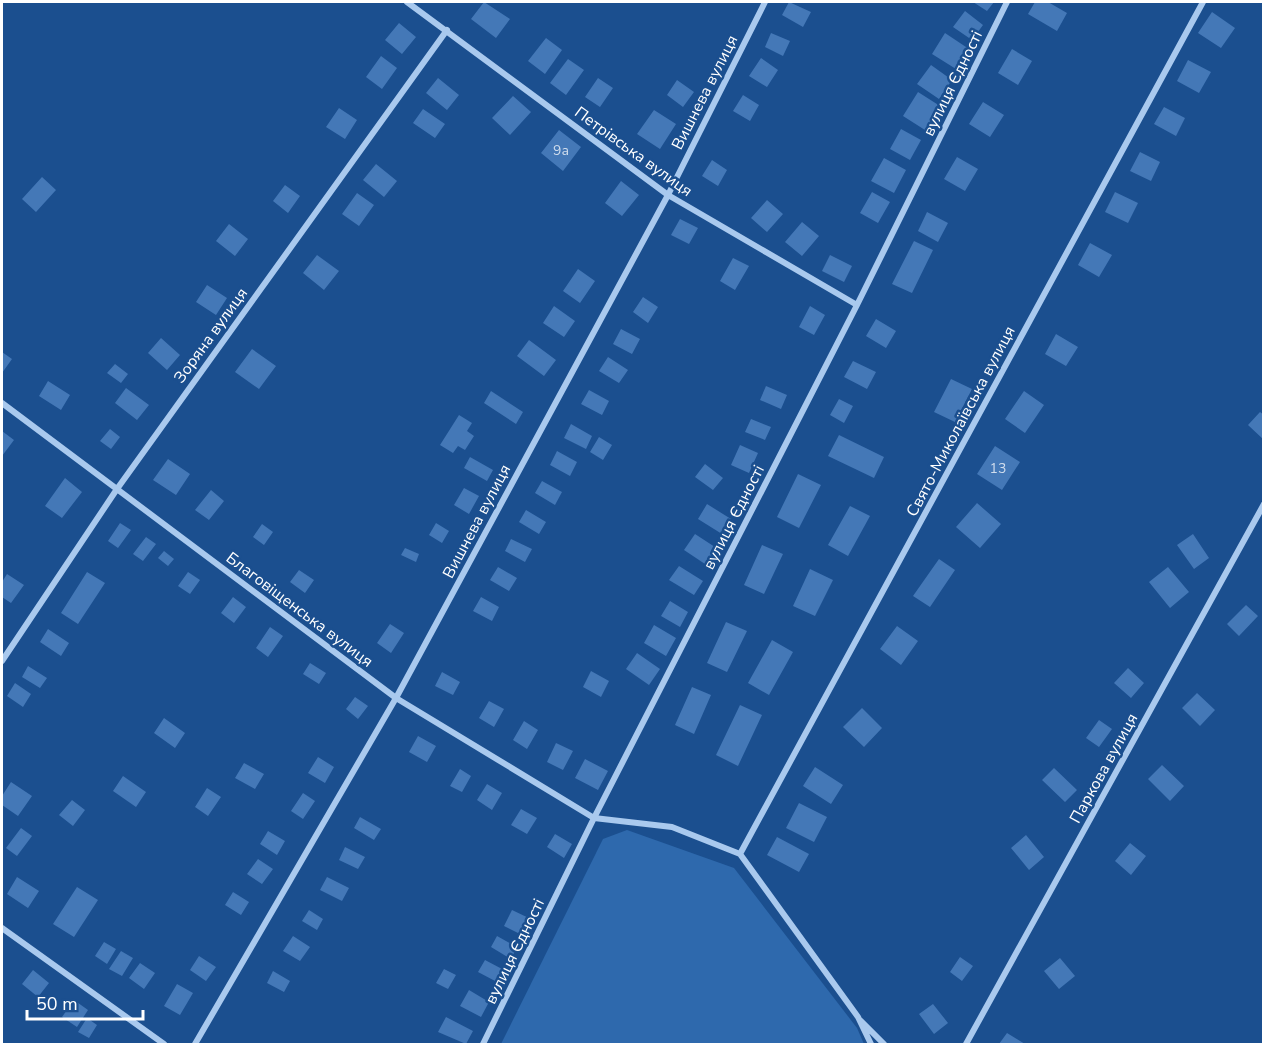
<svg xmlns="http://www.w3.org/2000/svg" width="1265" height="1046" font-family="'Nunito Sans',sans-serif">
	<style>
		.green { fill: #2e69ad }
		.building { fill: #4478b7 }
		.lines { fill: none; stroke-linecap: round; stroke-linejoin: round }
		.street { stroke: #a9c9ee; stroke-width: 6 }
		.labels { text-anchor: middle; stroke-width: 5; stroke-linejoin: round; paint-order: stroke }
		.number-label { font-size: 14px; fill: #d0dded }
		.street-label { font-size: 16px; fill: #fff; stroke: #1b4f8f }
	</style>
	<rect width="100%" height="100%" fill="#1b4f8f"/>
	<path class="green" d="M627,830l107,38 123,160 7,16h-363l102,-205z"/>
	<path class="building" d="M484,2l26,17 -14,19 -25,-19z
		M789,2l22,10 -8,15 -21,-12z
		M973,2h21l-7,9z
		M1035,2h13l19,11 -10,18 -29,-17z
		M965,11l18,14 -11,15 -19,-13z
		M1212,12l23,16 -14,20 -23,-15z
		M399,23l17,14 -14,17 -17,-14z
		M771,33l19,8 -7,15 -18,-9z
		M945,33l24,16 -13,20 -24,-15z
		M546,38l16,12 -17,24 -17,-13z
		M1012,49l20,12 -14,24 -20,-12z
		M381,56l16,12 -15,21 -16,-12z
		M761,58l17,12 -11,17 -18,-11z
		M568,59l16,11 -18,25 -16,-12z
		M1188,60l23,12 -12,21 -22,-12z
		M931,65l21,15 -13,19 -22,-15z
		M438,78l21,17 -12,15 -21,-17z
		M598,78l15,10 -13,19 -15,-10z
		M677,80l17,12 -11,15 -16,-12z
		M918,92l22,14 -15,24 -22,-14z
		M743,95l16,10 -9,16 -17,-10z
		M513,96l18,16 -21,23 -18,-17z
		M983,102l21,13 -14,22 -21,-13z
		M1164,107l21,11 -9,18 -22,-12z
		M339,108l18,12 -12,19 -19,-12z
		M423,109l22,15 -10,14 -22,-15z
		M654,110l22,14 -16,25 -23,-15z
		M901,129l20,11 -11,20 -20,-11z
		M559,130l22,17 -18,24 -22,-18z
		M1140,152l20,10 -9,19 -21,-10z
		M957,157l21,12 -13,22 -21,-12z
		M884,158l22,12 -12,23 -23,-12z
		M712,160l15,10 -9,16 -16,-10z
		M376,164l21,17 -13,16 -21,-17z
		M42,177l14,13 -20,22 -14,-13z
		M621,181l18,14 -17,21 -17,-13z
		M285,185l15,11 -12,17 -15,-12z
		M872,192l18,10 -12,21 -18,-10z
		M1115,192l23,11 -10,20 -23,-11z
		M357,193l17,12 -15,21 -17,-12z
		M767,200l16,14 -16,18 -16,-14z
		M927,212l21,11 -10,19 -20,-11z
		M680,219l18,9 -9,16 -18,-9z
		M802,222l17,14 -17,20 -17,-14z
		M229,224l19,15 -13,17 -19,-15z
		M914,241l19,9 -21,43 -20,-9z
		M1090,243l22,12 -13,22 -21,-12z
		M317,255l22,16 -15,19 -21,-17z
		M830,255l22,11 -8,16 -22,-11z
		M733,258l16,8 -14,24 -15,-9z
		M578,269l17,12 -15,22 -17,-12z
		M207,285l20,13 -11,17 -20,-13z
		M643,297l15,10 -10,16 -15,-11z
		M554,306l21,15 -11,16 -21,-14z
		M810,306l15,9 -11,20 -15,-8z
		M876,319l20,12 -10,17 -20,-12z
		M621,329l19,10 -8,15 -19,-10z
		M1056,334l22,13 -12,19 -21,-12z
		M161,338l19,17 -13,15 -19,-17z
		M529,340l27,20 -12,16 -27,-20z
		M252,349l24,17 -17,23 -24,-17z
		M2,352l10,7 -10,14z
		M608,357l20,13 -9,13 -20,-12z
		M853,361l23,11 -9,17 -23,-12z
		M115,364l13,10 -7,9 -14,-10z
		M951,379l21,10 -17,33 -21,-10z
		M48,381l22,14 -9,15 -22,-14z
		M766,386l21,9 -6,14 -21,-9z
		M126,388l23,17 -12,15 -22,-17z
		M589,390l20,11 -7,14 -21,-11z
		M491,391l32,21 -7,12 -32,-21z
		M1024,391l20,14 -19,28 -20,-14z
		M839,399l14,7 -9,17 -14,-8z
		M1260,412l4,3v25l-16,-15z
		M459,415l13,8 -5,8 7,5 -9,14 -7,-4 -5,7 -13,-8z
		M751,419l20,8 -6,13 -20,-8z
		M571,424l21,12 -6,13 -22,-11z
		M110,429l10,8 -9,12 -11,-8z
		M2,431l12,9 -12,16z
		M839,435l45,22 -10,21 -46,-22z
		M599,437l13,8 -9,15 -13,-8z
		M740,445l18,8 -9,20 -18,-8z
		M995,446l25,16 -18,28 -25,-16z
		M557,451l20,11 -7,14 -20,-11z
		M470,457l23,13 -6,11 -23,-13z
		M168,459l22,15 -14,21 -23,-15z
		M705,464l18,14 -10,12 -18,-13z
		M798,474l23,11 -22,43 -22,-11z
		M65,478l17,14 -20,26 -17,-12z
		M542,481l20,11 -7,13 -20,-12z
		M464,488l15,8 -10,18 -15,-9z
		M211,490l13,11 -15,19 -14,-10z
		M977,503l24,21 -21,24 -24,-21z
		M707,504l24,15 -9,15 -24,-15z
		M850,506l20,10 -22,40 -20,-11z
		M526,510l20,12 -7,12 -20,-12z
		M120,523l11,7 -13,18 -10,-7z
		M436,523l13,8 -7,12 -13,-8z
		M262,524l11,8 -9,13 -11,-8z
		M695,534l23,15 -10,17 -24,-16z
		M1193,534l16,24 -15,11 -17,-24z
		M146,537l10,7 -13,17 -10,-7z
		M511,539l21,10 -7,13 -20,-11z
		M762,545l21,9 -19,40 -20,-9z
		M405,548l14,6 -3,8 -15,-7z
		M164,551l10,8 -6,7 -10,-8z
		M939,559l16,11 -25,37 -17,-11z
		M679,566l24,15 -9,14 -25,-15z
		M498,567l19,11 -8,13 -19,-11z
		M1168,567l21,25 -19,16 -21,-26z
		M810,569l23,11 -18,36 -22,-10z
		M299,570l15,10 -9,13 -15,-11z
		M87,572l18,11 -27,41 -17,-11z
		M188,572l12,8 -10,14 -12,-8z
		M7,574l17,11 -13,18 -9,-6v-15z
		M233,597l13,10 -12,16 -13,-10z
		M481,597l18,10 -7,14 -19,-10z
		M670,601l18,11 -8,15 -19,-11z
		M1246,605l12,11 -19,20 -12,-12z
		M726,622l21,9 -20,41 -20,-9z
		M390,624l14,9 -13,20 -14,-10z
		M654,625l22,13 -10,18 -22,-13z
		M897,626l21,15 -17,24 -21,-16z
		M270,627l13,9 -15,21 -12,-9z
		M48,629l21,14 -8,13 -21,-14z
		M772,640l21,12 -24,43 -21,-12z
		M637,653l23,16 -11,16 -23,-16z
		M310,663l16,10 -7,11 -16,-10z
		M28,666l19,12 -7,10 -18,-11z
		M1128,668l16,15 -13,15 -17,-15z
		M591,671l18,10 -8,16 -18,-10z
		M442,672l18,10 -7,13 -18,-9z
		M15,683l16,11 -8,13 -16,-11z
		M692,687l19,8 -17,39 -19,-9z
		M1197,693l18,17 -15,16 -18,-18z
		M355,697l13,9 -10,13 -12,-10z
		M489,701l15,8 -10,18 -15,-9z
		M740,705l22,10 -24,51 -22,-11z
		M862,708l20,20 -18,19 -21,-20z
		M164,718l21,15 -10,15 -21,-15z
		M1099,720l13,9 -13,18 -13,-9z
		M524,721l14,9 -11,19 -14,-9z
		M418,736l18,10 -9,16 -18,-10z
		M556,743l17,8 -10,19 -16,-8z
		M318,757l16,10 -9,16 -17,-10z
		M585,759l23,12 -10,19 -23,-12z
		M244,763l20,11 -9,15 -20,-11z
		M1162,765l22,21 -14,15 -22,-22z
		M815,767l28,18 -12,19 -28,-18z
		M1054,768l23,22 -12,12 -23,-22z
		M460,769l11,7 -9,16 -12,-6z
		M123,776l23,16 -10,15 -23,-16z
		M11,782l21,14 -14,20 -16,-11v-9z
		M487,784l15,9 -10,17 -15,-10z
		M207,788l14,9 -13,19 -13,-9z
		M303,793l12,8 -12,18 -12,-8z
		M72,800l13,10 -12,16 -14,-11z
		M799,803l28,14 -13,25 -28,-14z
		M521,809l16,9 -10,16 -16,-9z
		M360,817l21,12 -7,11 -20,-12z
		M21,828l11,8 -15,20 -11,-8z
		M268,831l17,10 -8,14 -17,-11z
		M555,834l17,10 -8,14 -17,-11z
		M1026,835l18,22 -15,13 -18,-22z
		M777,837l32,17 -10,18 -32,-17z
		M1130,843l16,13 -15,19 -16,-14z
		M345,847l20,10 -7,12 -19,-9z
		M258,859l15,10 -11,15 -15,-10z
		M17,877l22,14 -11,17 -21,-14z
		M327,877l22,11 -7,13 -22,-11z
		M77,887l21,13 -24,37 -21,-13z
		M233,892l16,10 -8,13 -16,-10z
		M309,910l14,9 -6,11 -15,-9z
		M512,910l21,10 -9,16 -20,-10z
		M293,936l17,11 -10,14 -17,-10z
		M497,936l20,11 -6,12 -20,-12z
		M104,942l12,7 -9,15 -12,-8z
		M121,951l12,7 -11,18 -13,-7z
		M199,956l17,11 -10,14 -16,-11z
		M960,957l13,9 -11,15 -12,-9z
		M1060,958l15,18 -16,13 -15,-18z
		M485,960l19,10 -7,12 -19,-10z
		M140,963l15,10 -11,16 -15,-11z
		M444,969l12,6 -8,14 -12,-6z
		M33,970l16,13 -11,14 -16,-13z
		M273,971l17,10 -6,11 -17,-9z
		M177,984l16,9 -13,22 -16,-9z
		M469,990l20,12 -8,15 -21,-11z
		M74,1000l14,10 -11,17 -15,-10z
		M933,1004l15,19 -14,11 -15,-20z
		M446,1017l27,14 -7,13 -28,-12z
		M87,1018l10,7 -8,13 -11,-6z
		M1007,1033l18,11h-26z"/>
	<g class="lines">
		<path class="street" d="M407,2l261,193 189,110
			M2,403l394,295 198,120 78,9 68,27 118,163 13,27
			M2,661l115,-172 330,-459
			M740,854l463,-852
			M2,928l162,116
			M861,1021l23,23
			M195,1044l201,-346 272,-503 97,-193
			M483,1044l111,-226 263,-513 150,-303
			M966,1044l298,-540"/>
	</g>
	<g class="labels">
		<g class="number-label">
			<text x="561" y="155">9а</text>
			<text x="998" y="473">13</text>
		</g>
		<g class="street-label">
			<text transform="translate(952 83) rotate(-64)" y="6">вулиця Єдності</text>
			<text transform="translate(704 92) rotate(-63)" y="6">Вишнева вулиця</text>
			<text transform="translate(634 151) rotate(36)" y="6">Петрівська вулиця</text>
			<text transform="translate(210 335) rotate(-54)" y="6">Зоряна вулиця</text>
			<text transform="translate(960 421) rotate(-62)" y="6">Свято-Миколаївська вулиця</text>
			<text transform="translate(733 517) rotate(-63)" y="6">вулиця Єдності</text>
			<text transform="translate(476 521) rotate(-62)" y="6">Вишнева вулиця</text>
			<text transform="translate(300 609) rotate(37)" y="6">Благовіщенська вулиця</text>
			<text transform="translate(1103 768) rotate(-61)" y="6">Паркова вулиця</text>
			<text transform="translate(514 951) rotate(-64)" y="6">вулиця Єдності</text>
		</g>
	</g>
	<rect width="1265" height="1046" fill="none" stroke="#ffffff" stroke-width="6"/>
	<path d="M27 1010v9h116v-9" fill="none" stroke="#ffffff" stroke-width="3"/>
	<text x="36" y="1010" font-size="18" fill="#ffffff" stroke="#1b4f8f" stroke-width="4.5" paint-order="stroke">50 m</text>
</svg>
